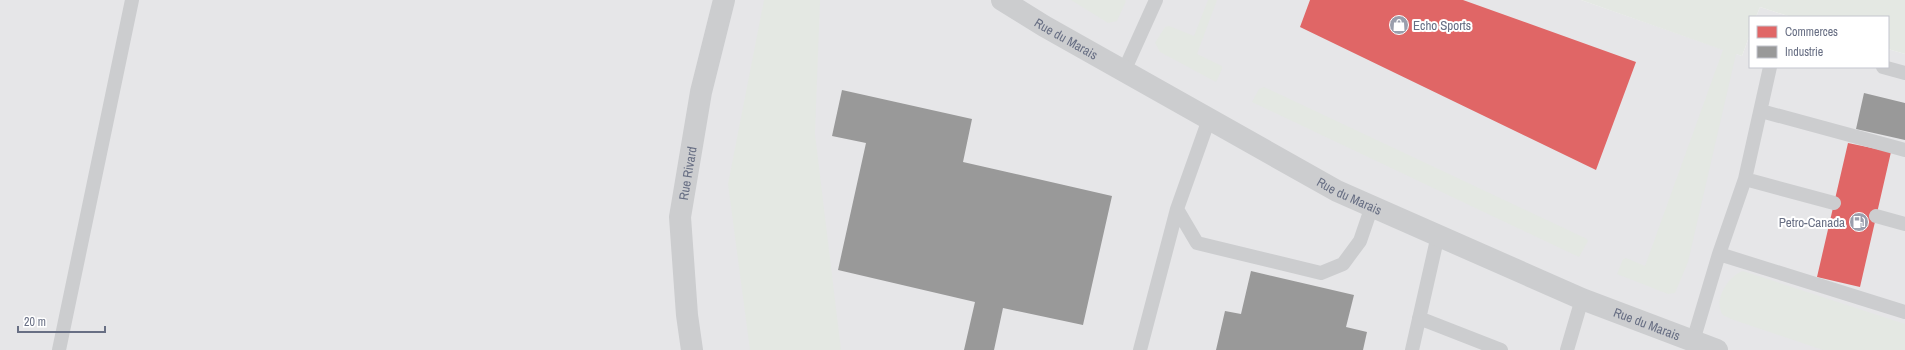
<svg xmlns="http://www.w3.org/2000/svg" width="1905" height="350" font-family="'Archivo Narrow',sans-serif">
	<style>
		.built { fill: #e6e6e8 }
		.green { fill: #e4e8e3 }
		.shops { fill: #e06666 }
		.industry { fill: #999 }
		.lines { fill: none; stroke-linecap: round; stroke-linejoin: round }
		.service { stroke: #cccdcf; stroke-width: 14 }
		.minor { stroke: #cccdcf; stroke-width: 22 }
		.tertiary { stroke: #cccdcf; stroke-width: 22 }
		.labels { text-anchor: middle; stroke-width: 4; stroke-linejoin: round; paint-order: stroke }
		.poi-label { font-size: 13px; fill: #686f84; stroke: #fff; text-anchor: start }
		.street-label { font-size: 13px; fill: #686f84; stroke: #fff }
	</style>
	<rect width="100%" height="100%" fill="#f6f6f5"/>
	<path class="built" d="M0,0h1581l161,56 8,-22v33h138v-18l17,5v296h-1905z
		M1760,7l31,10h-35z"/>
	<path class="green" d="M764,0h56l-5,134 26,216h-91l-22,-166z
		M1071,0h54l1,1 -9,20 -9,2z
		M1208,0h9l-20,54 25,12v3l-6,13 -56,-30 -5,-9 10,-16 4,-1 25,10z
		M1581,0h324v54l-17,-5v-32h-97l-31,-10 -4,10h-6v17l-8,22 -6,-2 -48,208 -13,31 -7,1 -51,-20 6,-15 3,-1 19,8 78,-216z
		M1264,87l323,152 1,2 -9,16 -327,-155 7,-13z
		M1743,271l162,53v26h-82l-92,-31c-2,-1 -6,-3 -8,-4 -11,-14 6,-40 20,-44z"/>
	<path class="shops" d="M1310,0h153l173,62 -40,108 -296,-143z
		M1848,143l43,9 -31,135 -43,-10z"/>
	<path class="industry" d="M842,90l130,29 -9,43 149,34 -29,129 -80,-17 -9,42h-30l11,-48 -137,-32 28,-127 -34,-7z
		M1864,93l41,10v37l-49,-11z
		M1251,271l103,24 -8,32 21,5 -4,18h-147l9,-39 16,3z"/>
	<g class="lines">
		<path class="service" d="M1883,67l22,6
			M1124,71l32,-71
			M1761,111l144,39
			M1209,119l-32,90 20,34 124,30 22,-9 17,-23 12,-35
			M1745,179l89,24
			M1876,216l29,8
			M1719,254l186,58
			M1419,318l82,32
			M1693,341l26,-87 26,-75 25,-112
			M59,350l73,-350
			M1140,350l37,-141
			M1412,350l26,-115
			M1567,350l15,-51"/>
		<path class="minor" id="s1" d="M692,350l-5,-35 -7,-98 21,-125 23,-92"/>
		<path class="tertiary" id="s2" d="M1002,0l42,26 293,165 245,108 135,51"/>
	</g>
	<defs>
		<symbol id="shop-disc" viewBox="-11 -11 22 22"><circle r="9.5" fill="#9a9eac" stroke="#fff"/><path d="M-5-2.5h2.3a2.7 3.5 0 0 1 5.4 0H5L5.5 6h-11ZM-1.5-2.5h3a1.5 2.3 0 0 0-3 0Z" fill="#fff"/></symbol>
		<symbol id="fuel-disc" viewBox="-11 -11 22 22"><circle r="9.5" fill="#9a9eac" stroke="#fff"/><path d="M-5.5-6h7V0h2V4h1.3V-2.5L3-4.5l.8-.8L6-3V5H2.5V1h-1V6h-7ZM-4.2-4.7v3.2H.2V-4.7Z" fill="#fff"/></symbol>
	</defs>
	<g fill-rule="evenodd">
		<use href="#shop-disc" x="1388" y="14" width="22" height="22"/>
		<use href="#fuel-disc" x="1848" y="211" width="22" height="22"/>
	</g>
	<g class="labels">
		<g class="poi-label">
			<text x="1413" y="30">Echo Sports</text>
			<text x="1845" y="227" text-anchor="end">Petro-Canada</text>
		</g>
		<g class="street-label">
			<text dy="5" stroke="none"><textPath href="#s2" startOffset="75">Rue du Marais</textPath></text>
			<text dy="5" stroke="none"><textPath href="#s1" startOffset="178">Rue Rivard</textPath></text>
			<text dy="5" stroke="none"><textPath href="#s2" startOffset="399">Rue du Marais</textPath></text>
			<text dy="5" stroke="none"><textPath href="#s2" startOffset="723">Rue du Marais</textPath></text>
		</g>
	</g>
	<rect x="1749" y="16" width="140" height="52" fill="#ffffff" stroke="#c3c5ce"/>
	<rect x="1757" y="26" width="20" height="12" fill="#e06666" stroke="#c3c5ce"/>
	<text x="1785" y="36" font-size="12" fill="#686f84">Commerces</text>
	<rect x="1757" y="46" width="20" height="12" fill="#999999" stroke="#c3c5ce"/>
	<text x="1785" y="56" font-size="12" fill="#686f84">Industrie</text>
	<path d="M18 326v6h87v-6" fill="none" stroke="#686f84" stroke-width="2"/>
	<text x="24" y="326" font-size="12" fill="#686f84" stroke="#ffffff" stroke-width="3" paint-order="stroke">20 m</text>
</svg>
